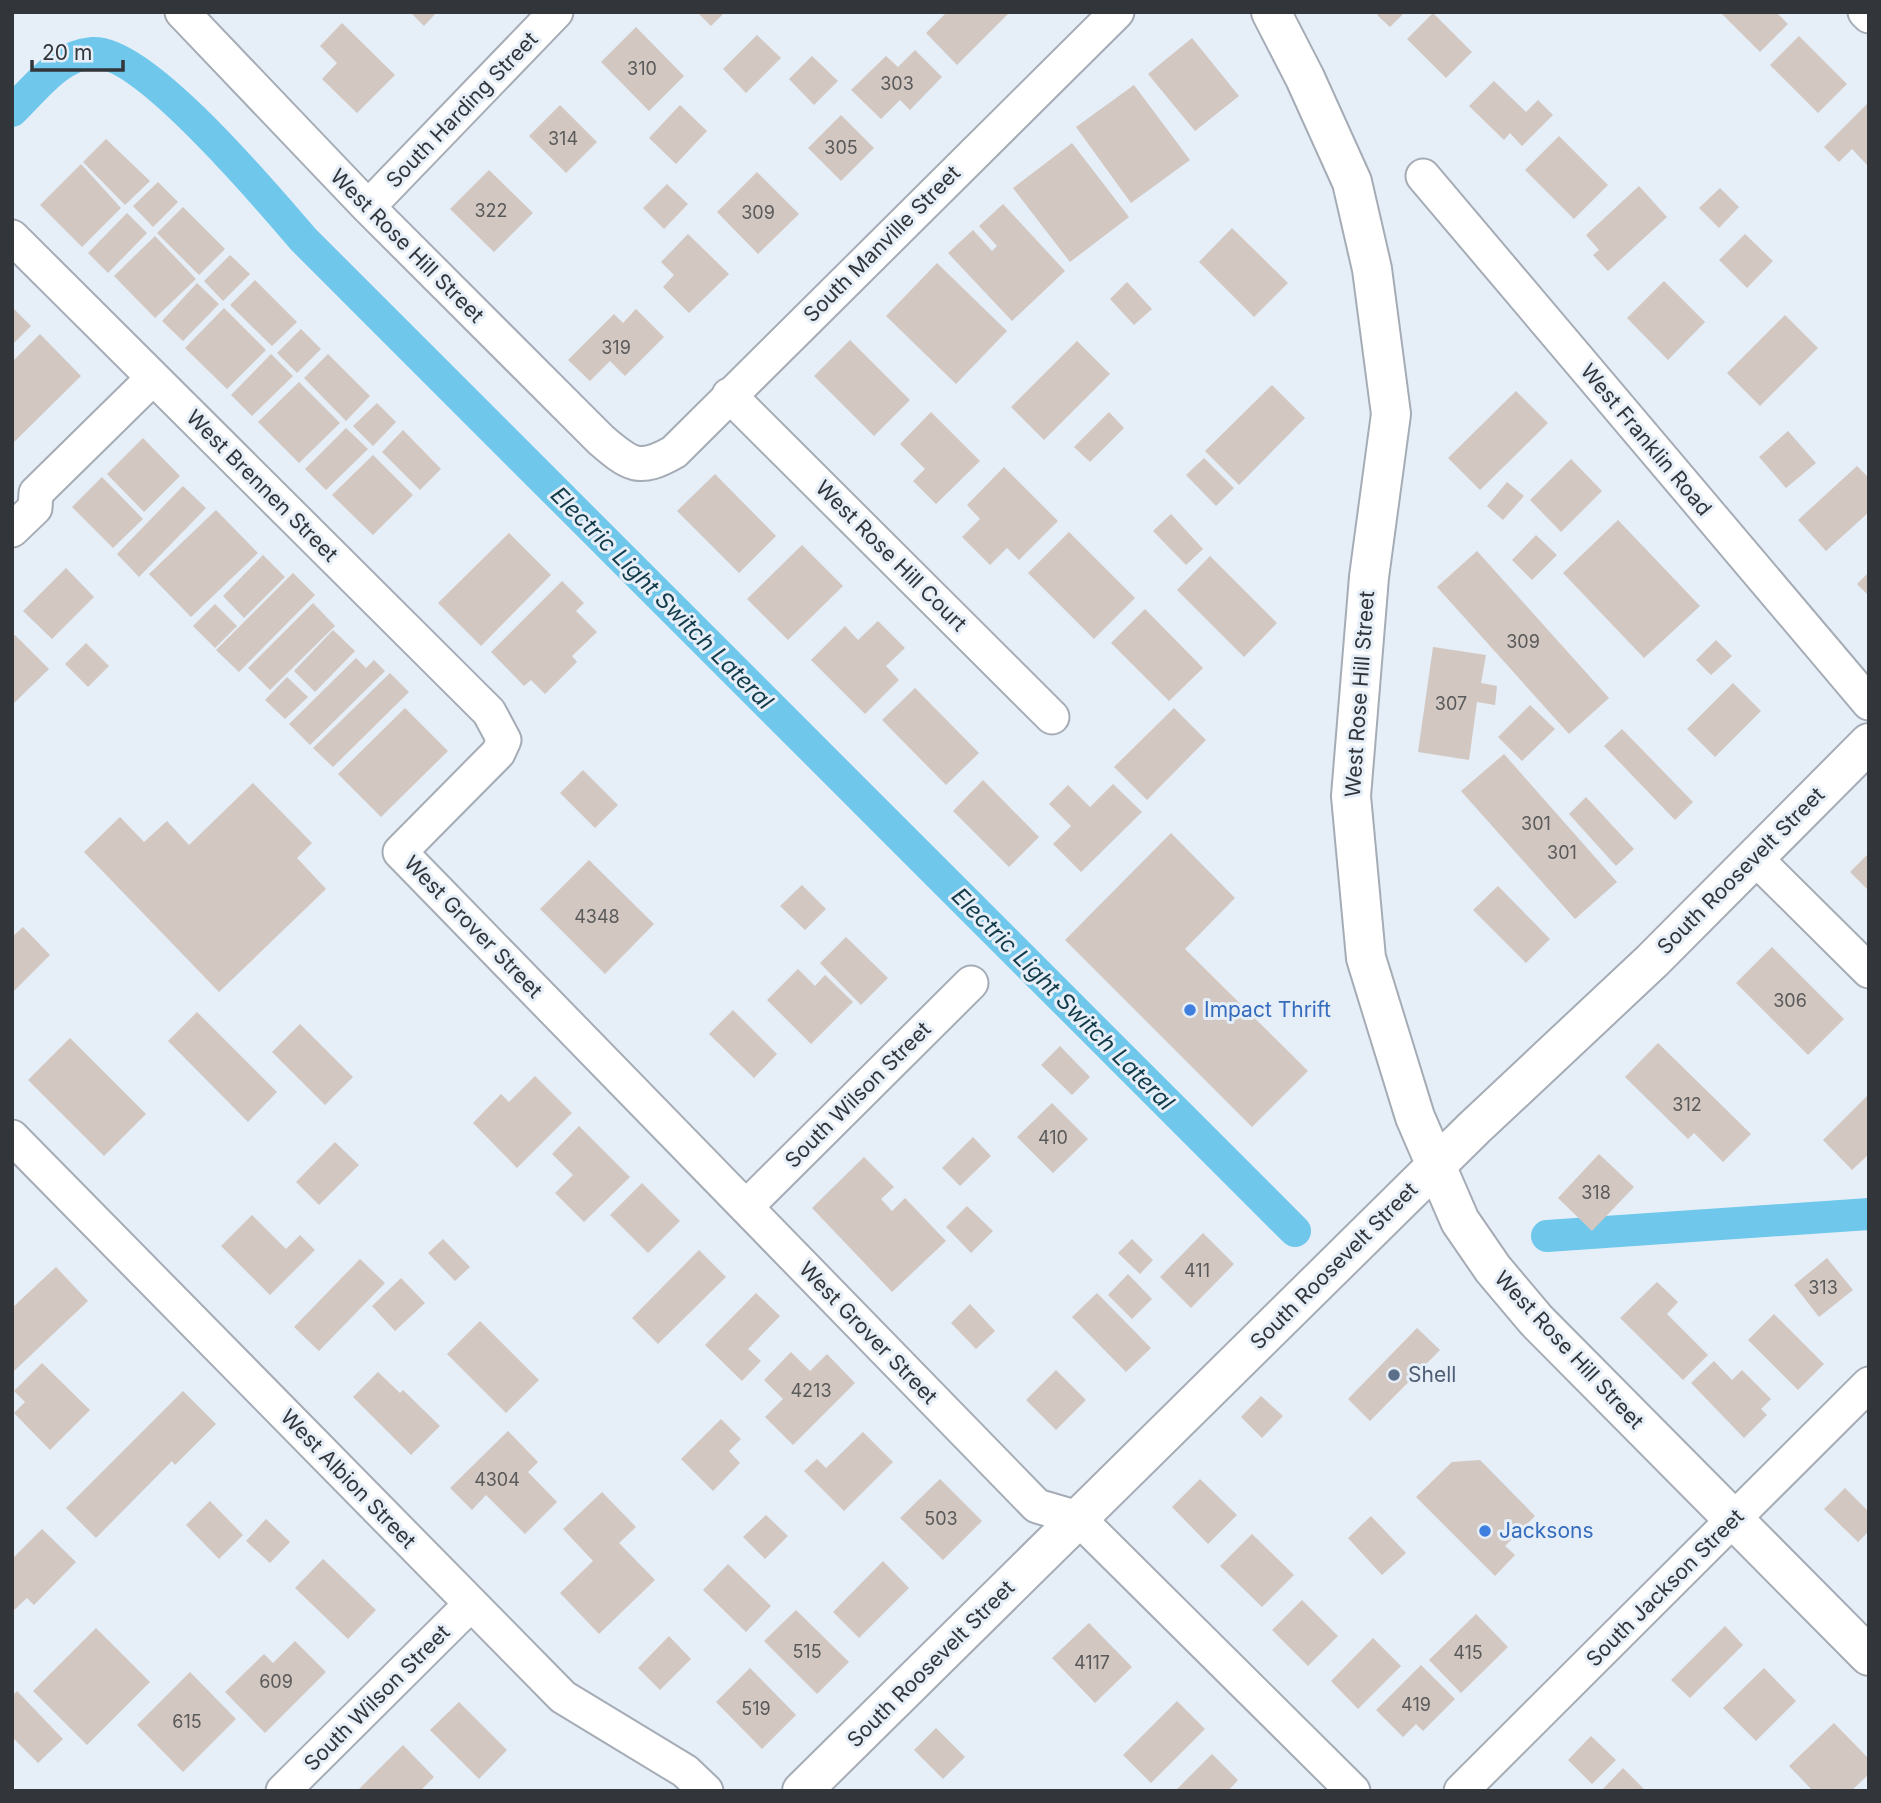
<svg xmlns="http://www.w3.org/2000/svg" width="1881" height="1803" font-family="Inter,sans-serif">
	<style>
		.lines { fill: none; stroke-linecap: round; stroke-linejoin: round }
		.canal { stroke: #6fc8ec; stroke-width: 32 }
		.building { fill: #d2c7c1 }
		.minor-casing { stroke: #a5acb5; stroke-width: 37 }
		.tertiary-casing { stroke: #a5acb5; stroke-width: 42 }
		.minor { stroke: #fff; stroke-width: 33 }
		.tertiary { stroke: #fff; stroke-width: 38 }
		.shop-dot { fill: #3f7fe0; stroke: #e6eef7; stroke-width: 2.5 }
		.service-dot { fill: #5c6f8a; stroke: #e6eef7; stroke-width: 2.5 }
		.labels { text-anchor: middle; stroke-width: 6; stroke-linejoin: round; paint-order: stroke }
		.number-label { font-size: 18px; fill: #5a5a5b }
		.street-label { font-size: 21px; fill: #323539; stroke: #e6eef7 }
		.shop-label { font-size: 21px; fill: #366cbe; stroke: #e6eef7; text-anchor: start }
		.service-label { font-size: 21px; fill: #4e5e75; stroke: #e6eef7; text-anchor: start }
		.water-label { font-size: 23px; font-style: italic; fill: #123b4a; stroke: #e6eef7 }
	</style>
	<rect width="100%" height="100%" fill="#e6eef7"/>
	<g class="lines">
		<path class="canal" d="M12,111c22,-21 47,-56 80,-58 51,-5 178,148 212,187l991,991
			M1547,1236l322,-22"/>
	</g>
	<path class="building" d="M410,12h27l-13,14z
		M697,12h28l-14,14z
		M947,12h59l2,2 -51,51 -31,-32z
		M1380,12h25l-15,15 -13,-12z
		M1720,12h56l12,12 -28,28z
		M1433,13l39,39 -26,26 -39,-39z
		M342,23l53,52 -38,38 -35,-34 15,-16 -17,-17z
		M636,27l48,49 -35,35 -48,-49z
		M757,35l24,23 -35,35 -23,-24z
		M1799,36l48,48 -29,29 -48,-48z
		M1192,38l47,58 -44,35 -47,-57z
		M915,50l27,27 -32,33 -10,-10 -19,19 -30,-29 35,-34 12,11z
		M812,56l26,25 -24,24 -25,-26z
		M1494,81l32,31 12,-12 15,15 -31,31 -12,-13 -6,7 -35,-34z
		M1134,85l56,75 -59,43 -55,-76z
		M1867,104l2,63 -17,-18 -13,13 -15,-15z
		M560,105l37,37 -31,31 -37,-37z
		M680,105l27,26 -31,33 -27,-26z
		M841,115l33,33 -33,33 -33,-33z
		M1559,136l49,49 -34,34 -49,-49z
		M106,139l44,42 -25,24 -42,-43z
		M1072,143l57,74 -59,45 -57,-74z
		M81,164l40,44 -39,39 -42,-42z
		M489,170l44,43 -39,39 -44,-43z
		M757,172l42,42 -41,40 -41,-42z
		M158,182l20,20 -25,25 -20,-21z
		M667,184l21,20 -24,25 -21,-21z
		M1639,186l28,31 -59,54 -15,-16 6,-5 -13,-15z
		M1720,188l19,19 -20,21 -20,-20z
		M1003,204l62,67 -53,50 -64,-68 25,-23 19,21 5,-5 -18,-20z
		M183,207l42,42 -26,26 -42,-42z
		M127,213l20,20 -39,40 -20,-20z
		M1232,228l56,55 -34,34 -55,-55z
		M688,234l41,40 -40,39 -26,-26 11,-12 -13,-13z
		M1745,234l28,27 -26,27 -28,-28z
		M155,236l41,43 -41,39 -41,-42z
		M230,255l20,19 -27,27 -19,-20z
		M937,263l70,68 -51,53 -70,-68z
		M255,280l42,42 -25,24 -42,-41z
		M1664,281l41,41 -37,38 -41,-42z
		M1127,282l25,27 -18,16 -24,-26z
		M197,283l22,21 -36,37 -21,-20z
		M12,307l19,19 -19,19z
		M224,308l42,42 -39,39 -42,-41z
		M636,309l28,28 -39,39 -15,-15 -20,20 -22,-21 46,-46 9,9z
		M1785,315l33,33 -58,58 -33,-33z
		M301,329l20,20 -24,24 -20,-20z
		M40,334l41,42 -69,68v-82z
		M850,340l60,60 -36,36 -60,-60z
		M1077,341l33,33 -66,66 -33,-33z
		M271,354l22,22 -41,40 -21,-21z
		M328,354l42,42 -24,25 -42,-43z
		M299,382l41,41 -41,40 -41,-41z
		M1272,385l33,33 -66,67 -34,-34z
		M1516,391l32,32 -68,67 -32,-32z
		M377,403l19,19 -23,24 -20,-20z
		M931,412l49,49 -44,43 -23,-23 12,-12 -25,-25z
		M1109,412l15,16 -34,34 -16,-15z
		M346,428l22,21 -42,41 -21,-21z
		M403,430l38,39 -21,21 -38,-38z
		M1788,431l28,32 -30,25 -27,-31z
		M143,438l37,38 -36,36 -37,-38z
		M373,455l40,40 -40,40 -41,-40z
		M1204,458l30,30 -18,18 -30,-31z
		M1571,459l31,32 -41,41 -31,-32z
		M1857,466l12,12v34l-43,39 -28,-31z
		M1004,467l54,54 -39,39 -12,-12 -17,17 -28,-28 18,-18 -13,-14z
		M715,474l61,62 -37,37 -62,-62z
		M102,477l41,42 -30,29 -41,-41z
		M1507,482l17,14 -21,24 -16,-14z
		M183,486l23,22 -67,69 -22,-23z
		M216,510l42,43 -67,64 -42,-43z
		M1171,514l32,35 -17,16 -33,-34z
		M1618,520l82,86 -56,52 -81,-85z
		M1069,532l66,66 -41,41 -66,-66z
		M509,533l42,42 -70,71 -43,-43z
		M1536,535l21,20 -25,25 -20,-20z
		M802,545l41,41 -55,54 -41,-41z
		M1477,551l132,147 -40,36 -132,-147z
		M263,555l22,22 -41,41 -21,-22z
		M1210,556l67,67 -33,34 -67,-67z
		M66,568l28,29 -42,42 -29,-28z
		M1869,572v24l-12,-12z
		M293,573l22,22 -76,77 -23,-22z
		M562,581l22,22 -8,8 21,21 -25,24 5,6 -32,32 -14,-14 -7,6 -33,-34z
		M313,603l22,23 -65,64 -22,-22z
		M215,604l22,22 -22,22 -22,-22z
		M1145,609l58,59 -34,33 -58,-58z
		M878,621l27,27 -19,18 13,14 -34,34 -54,-54 34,-34 13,14z
		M333,630l22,21 -40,41 -21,-21z
		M15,635l34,34 -37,36v-67z
		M1716,640l16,16 -21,19 -15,-15z
		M86,643l23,23 -21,21 -23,-23z
		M1433,647l53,8 -5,28 16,3 -2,19 -18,-3 -8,58 -51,-8z
		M356,658l10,10 8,-8 11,11 -75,74 -21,-21z
		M390,673l19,19 -76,75 -20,-19z
		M287,677l21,20 -23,22 -20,-19z
		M1733,683l28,28 -46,46 -28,-28z
		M915,688l64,65 -33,32 -64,-65z
		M1530,705l25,24 -33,32 -24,-24z
		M405,708l43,43 -67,66 -43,-43z
		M1174,708l32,32 -59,60 -33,-33z
		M1622,729l71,73 -18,18 -71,-74z
		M1504,754l113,128 -42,37 -114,-128z
		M583,770l35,35 -23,23 -35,-35z
		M983,780l56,57 -30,30 -56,-56z
		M253,783l59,60 -15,15 29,31 -107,103 -135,-140 36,-35 24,25 23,-21 22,24z
		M1113,784l29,28 -61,60 -28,-28 18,-18 -22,-22 19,-19 22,22z
		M1586,797l48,52 -18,17 -47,-52z
		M1171,833l64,65 -50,51 123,122 -56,56 -187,-187z
		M1869,853v38l-19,-19z
		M589,860l65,64 -49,50 -65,-65z
		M802,885l24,24 -21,21 -25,-24z
		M1498,886l52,53 -24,24 -53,-53z
		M23,927l27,28 -38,38v-56z
		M846,937l42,41 -27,27 -41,-42z
		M1772,947l72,72 -36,36 -72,-72z
		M798,969l17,17 10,-11 28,27 -42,42 -44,-44z
		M733,1010l44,44 -23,24 -45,-44z
		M197,1012l80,80 -29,30 -80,-81z
		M300,1024l53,53 -28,28 -53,-53z
		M70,1038l76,76 -42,42 -76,-76z
		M1658,1043l93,91 -28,28 -29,-29 -6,6 -63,-62z
		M1060,1046l30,31 -18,18 -31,-30z
		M535,1076l37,37 -55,55 -44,-45 28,-29 8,8z
		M1869,1094v60l-17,16 -29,-30z
		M1052,1103l36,36 -35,34 -36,-36z
		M579,1126l51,51 -46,45 -29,-29 18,-18 -21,-21z
		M973,1137l18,19 -31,30 -18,-18z
		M335,1142l24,23 -40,40 -23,-23z
		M1599,1154l35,33 -42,44 -34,-33z
		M864,1157l30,30 -13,12 11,12 13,-13 41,43 -54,51 -80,-84z
		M642,1183l38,38 -32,32 -38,-38z
		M967,1206l26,25 -22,22 -25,-26z
		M252,1215l34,34 14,-14 15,15 -45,45 -49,-49z
		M1203,1233l31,31 -43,44 -31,-31z
		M443,1239l27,28 -15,14 -27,-28z
		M1132,1239l21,21 -13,14 -22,-21z
		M699,1250l27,27 -68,67 -26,-26z
		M1827,1258l26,32 -34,27 -25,-32z
		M360,1259l25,24 -66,68 -25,-24z
		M56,1267l32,34 -76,72v-65z
		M1128,1274l24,25 -20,20 -24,-24z
		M401,1278l24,25 -30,28 -23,-25z
		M1657,1282l21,20 -11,12 41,41 -25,25 -63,-62z
		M756,1293l24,23 -32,33 13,12 -19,20 -37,-36z
		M1097,1293l54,55 -25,24 -54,-55z
		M970,1304l25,27 -19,18 -25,-26z
		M1774,1314l50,50 -26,26 -50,-50z
		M480,1321l59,59 -33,33 -59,-59z
		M1417,1328l23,22 -70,71 -22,-22z
		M791,1352l19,19 17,-17 28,29 -62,62 -28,-28 18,-18 -19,-19z
		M1714,1361l18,19 10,-10 29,29 -10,10 6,6 -23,23 -53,-55z
		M42,1363l48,47 -40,40 -36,-37 11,-11 -11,-11z
		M1056,1370l30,30 -30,30 -30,-30z
		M378,1372l22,21 3,-3 37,36 -29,29 -58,-58z
		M183,1391l33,33 -41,41 -3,-4 -76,77 -30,-30z
		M1261,1396l22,20 -21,22 -21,-21z
		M721,1419l20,20 -12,12 11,12 -27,28 -32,-32z
		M508,1431l30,31 -10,10 29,30 -32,32 -39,-39 -14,15 -22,-22z
		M863,1432l30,30 -49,49 -40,-40 13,-12 9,9z
		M1480,1460l55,56 -30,30 10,9 -20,21 -79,-79 36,-35z
		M940,1479l42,42 -39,39 -43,-42z
		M1200,1479l37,36 -29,29 -36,-37z
		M1845,1488l24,24v19l-11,11 -34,-33z
		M602,1492l34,35 -17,16 36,37 -56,54 -39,-41 33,-32 -30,-32z
		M210,1501l33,34 -24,24 -33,-34z
		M766,1515l22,21 -23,23 -22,-22z
		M1371,1516l35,37 -24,22 -34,-37z
		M266,1519l24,23 -20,21 -24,-22z
		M42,1529l34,33 -42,43 -7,-7 -15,14v-53z
		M1252,1534l42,41 -32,32 -42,-41z
		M323,1559l53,51 -28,29 -53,-51z
		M883,1561l26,27 -50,50 -26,-26z
		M728,1564l43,42 -25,26 -43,-42z
		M1302,1600l36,36 -30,30 -36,-36z
		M796,1610l53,52 -32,32 -53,-53z
		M1476,1614l32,33 -47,46 -32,-33z
		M1089,1623l43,44 -37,36 -43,-45z
		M1725,1626l18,19 -53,53 -19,-18z
		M96,1628l54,54 -63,63 -54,-54z
		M669,1636l22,23 -31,31 -22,-22z
		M1373,1638l28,28 -43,43 -27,-28z
		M295,1641l31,31 -61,61 -40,-41 39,-38 9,9z
		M1421,1665l34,34 -32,32 -7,-7 -13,13 -27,-27z
		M750,1668l46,47 -34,34 -46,-47z
		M1764,1668l32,33 -40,40 -33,-33z
		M190,1672l46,47 -53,53 -46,-47z
		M17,1691l46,48 -25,24 -26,-26v-41z
		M1177,1701l28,28 -54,54 -28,-28z
		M459,1702l48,48 -28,29 -49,-49z
		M1834,1723l35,36v15l-18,17h-38l-24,-25z
		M936,1728l29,29 -22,22 -29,-29z
		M1591,1736l25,24 -24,24 -24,-24z
		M403,1745l31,32 -14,14h-63z
		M1212,1754l26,26 -10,11h-53z
		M1623,1768l23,23h-45z"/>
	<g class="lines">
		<defs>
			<path id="minor" d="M182,12l186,195 233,233c29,25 38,32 73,12l443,-440
				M1865,12l4,4
				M1423,176l446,527
				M368,207l188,-195
				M12,237l477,475 15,28 -6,13 -98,99 637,654 41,12 275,273
				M729,395l323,322
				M12,530l23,-22 1,-15 117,-115
				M1755,858l114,113
				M12,1137l551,560 122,74 21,20
				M746,1207l225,-224
				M283,1791l188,-187
				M1461,1791l408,-407"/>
			<path id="tertiary" d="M1271,12l34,66 47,104 20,87 19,145 -22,163 -18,219 15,162 49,159 45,104 33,48 43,51 333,336
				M802,1791l672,-663 178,-167 217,-218"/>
		</defs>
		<use href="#minor" class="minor-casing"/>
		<use href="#tertiary" class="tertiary-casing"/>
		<use href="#minor" class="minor"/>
		<use href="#tertiary" class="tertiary"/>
	</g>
	<g class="shop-dot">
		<circle cx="1190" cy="1010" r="7"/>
		<circle cx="1485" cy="1531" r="7"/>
	</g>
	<circle class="service-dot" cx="1394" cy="1375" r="7"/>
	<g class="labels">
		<g class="number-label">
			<text x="642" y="75">310</text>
			<text x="897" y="90">303</text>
			<text x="563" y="145">314</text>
			<text x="841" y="154">305</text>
			<text x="491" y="217">322</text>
			<text x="758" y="219">309</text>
			<text x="616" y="354">319</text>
			<text x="1523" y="648">309</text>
			<text x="1451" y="710">307</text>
			<text x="1536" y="830">301</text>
			<text x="1562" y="859">301</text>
			<text x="597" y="923">4348</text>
			<text x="1790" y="1007">306</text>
			<text x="1687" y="1111">312</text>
			<text x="1053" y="1144">410</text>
			<text x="1596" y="1199">318</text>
			<text x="1197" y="1277">411</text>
			<text x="1823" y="1294">313</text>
			<text x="811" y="1397">4213</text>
			<text x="497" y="1486">4304</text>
			<text x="941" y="1525">503</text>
			<text x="807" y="1658">515</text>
			<text x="1468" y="1659">415</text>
			<text x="1092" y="1669">4117</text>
			<text x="276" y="1688">609</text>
			<text x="1416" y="1711">419</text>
			<text x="756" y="1715">519</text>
			<text x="187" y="1728">615</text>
		</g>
		<g class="street-label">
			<text transform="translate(462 110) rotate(-46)" y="7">South Harding Street</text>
			<text transform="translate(882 244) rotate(-45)" y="7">South Manville Street</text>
			<text transform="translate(407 246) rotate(45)" y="7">West Rose Hill Street</text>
			<text transform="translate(1646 440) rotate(50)" y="7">West Franklin Road</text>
			<text transform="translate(262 486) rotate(45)" y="7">West Brennen Street</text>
			<text transform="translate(891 556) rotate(45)" y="7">West Rose Hill Court</text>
			<text transform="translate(1360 694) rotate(-86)" y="7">West Rose Hill Street</text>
			<text transform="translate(1741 871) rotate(-45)" y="7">South Roosevelt Street</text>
			<text transform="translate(473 927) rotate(46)" y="7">West Grover Street</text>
			<text transform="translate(858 1095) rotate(-45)" y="7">South Wilson Street</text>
			<text transform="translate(1334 1266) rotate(-45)" y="7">South Roosevelt Street</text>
			<text transform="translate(868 1333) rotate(46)" y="7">West Grover Street</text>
			<text transform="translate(1569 1350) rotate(47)" y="7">West Rose Hill Street</text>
			<text transform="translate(348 1479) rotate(46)" y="7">West Albion Street</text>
			<text transform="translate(1665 1588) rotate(-45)" y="7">South Jackson Street</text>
			<text transform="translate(931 1664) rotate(-45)" y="7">South Roosevelt Street</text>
			<text transform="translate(377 1698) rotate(-45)" y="7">South Wilson Street</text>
		</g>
		<g class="shop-label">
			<text x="1204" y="1017">Impact Thrift</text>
			<text x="1499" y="1538">Jacksons</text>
		</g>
		<g class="service-label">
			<text x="1408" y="1382">Shell</text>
		</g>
		<g class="water-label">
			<text transform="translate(662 598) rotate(45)" y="8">Electric Light Switch Lateral</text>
			<text transform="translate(1063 999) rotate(45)" y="8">Electric Light Switch Lateral</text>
		</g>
	</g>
	<rect width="1881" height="1803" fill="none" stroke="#323539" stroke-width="28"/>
	<path d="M32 60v10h91v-10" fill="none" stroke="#323539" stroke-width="3.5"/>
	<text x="42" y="60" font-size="21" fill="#323539" stroke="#e6eef7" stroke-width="5" paint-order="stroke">20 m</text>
</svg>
